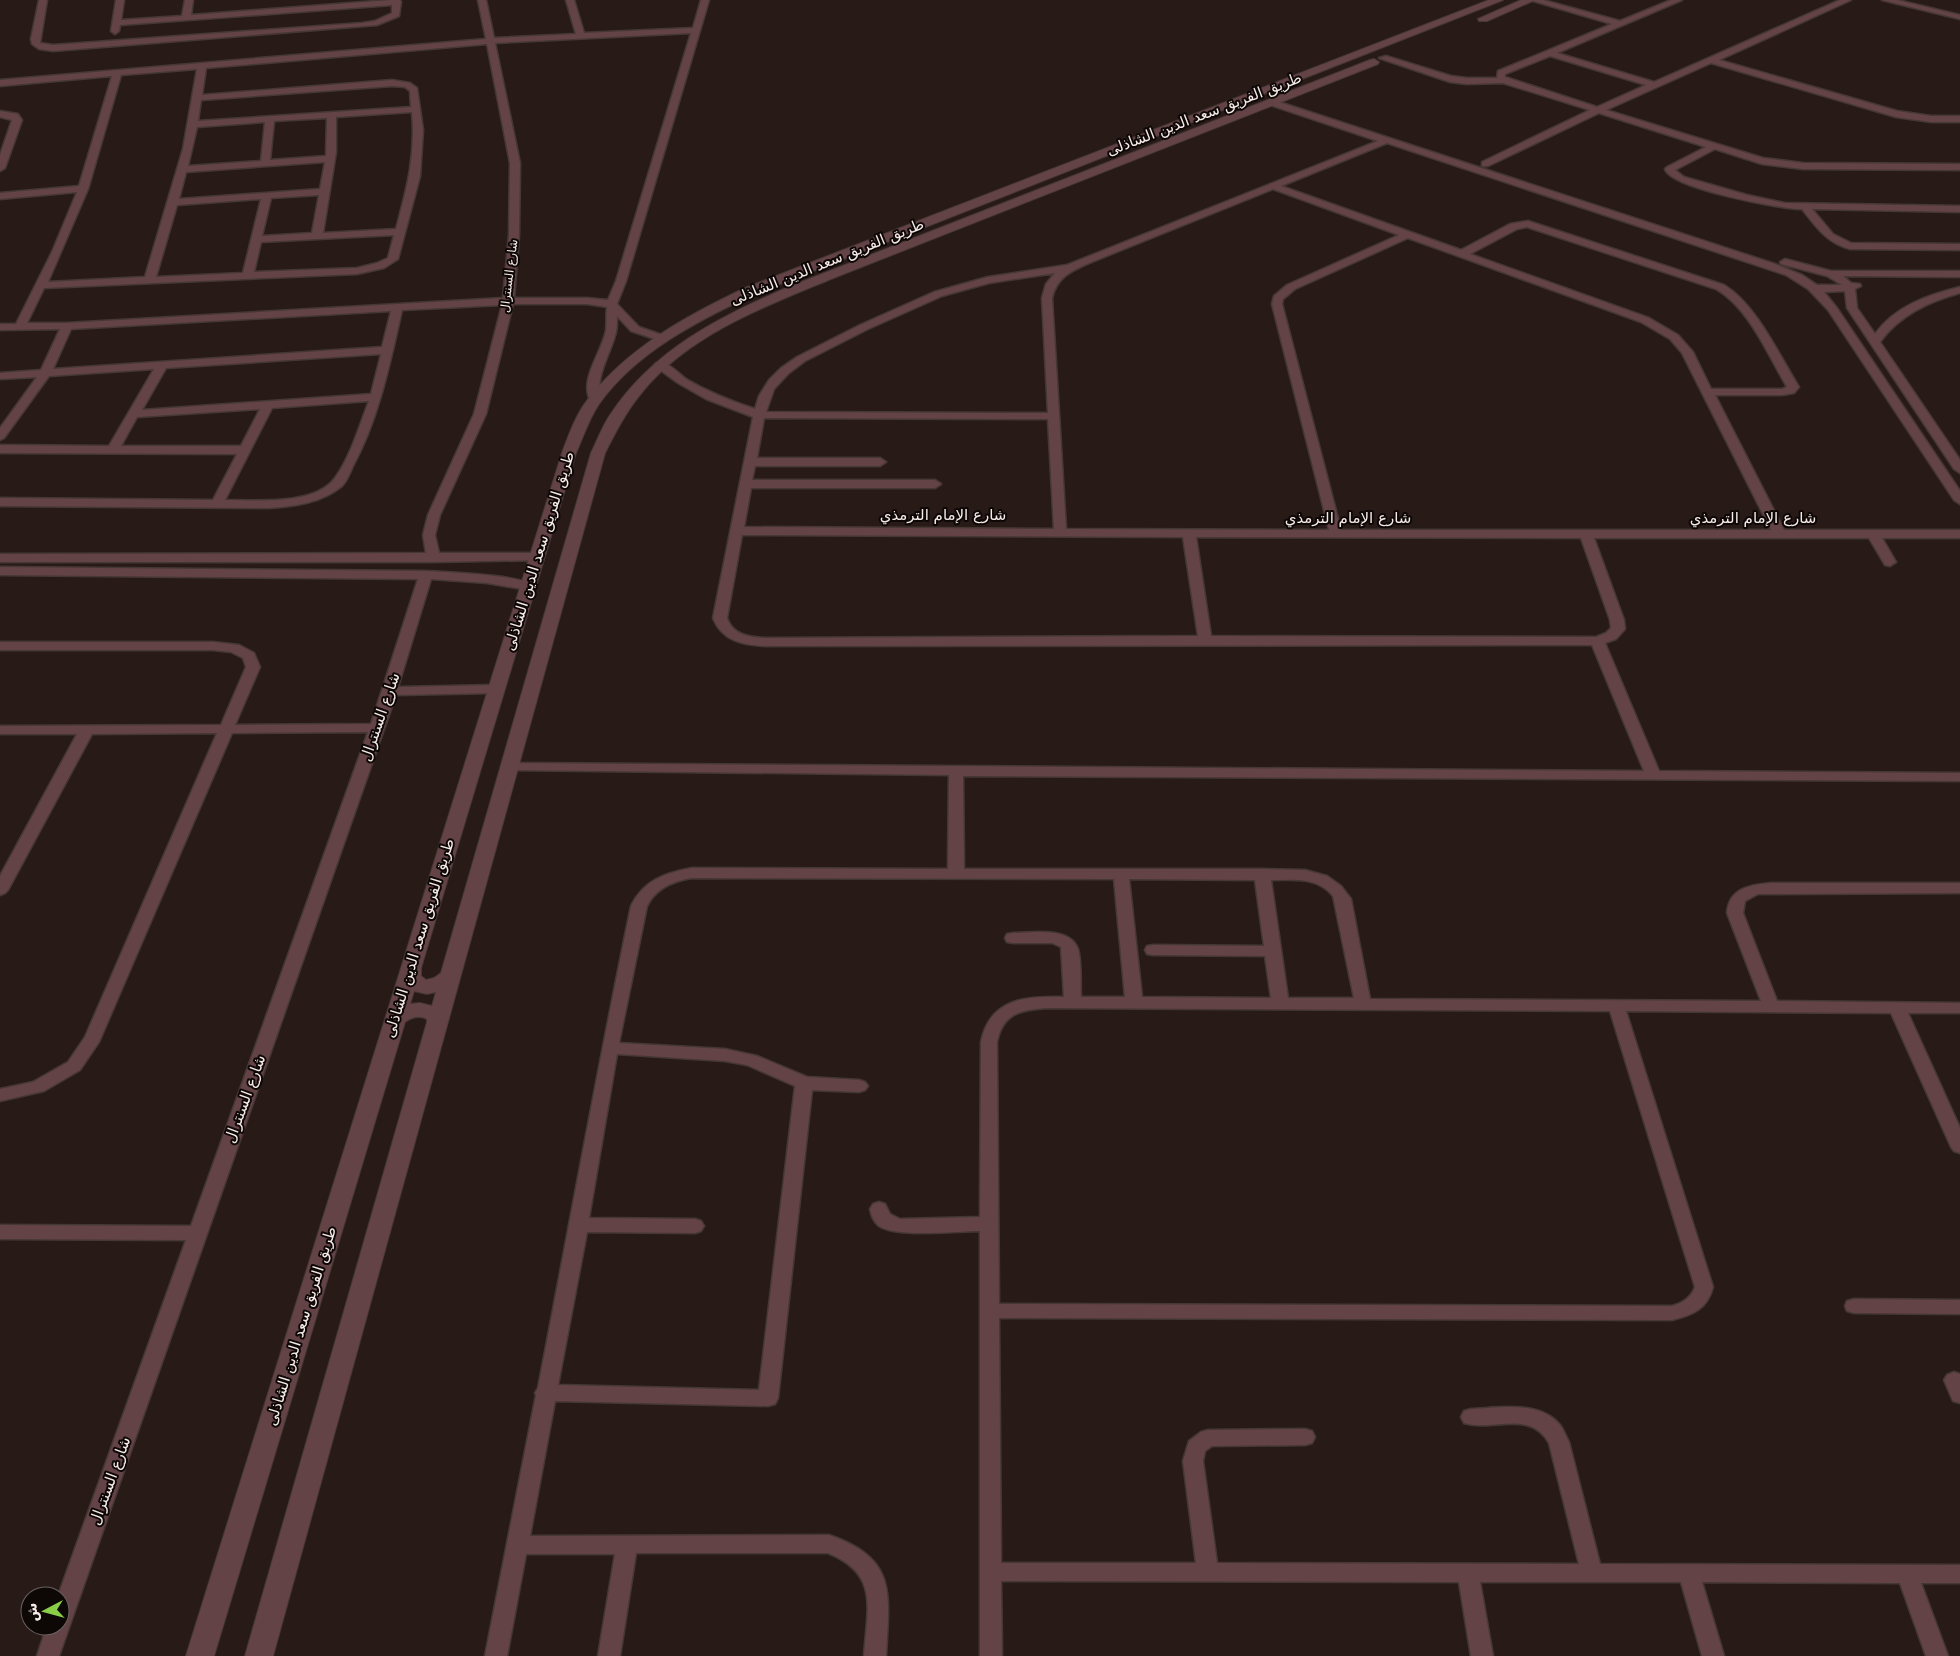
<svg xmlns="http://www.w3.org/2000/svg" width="1960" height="1656" font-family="'DejaVu Sans',Cairo,sans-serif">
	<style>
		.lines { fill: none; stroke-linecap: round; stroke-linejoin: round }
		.minor-casing { stroke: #453734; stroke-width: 3 }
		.tertiary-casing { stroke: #453734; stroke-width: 2 }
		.minor { fill: #644347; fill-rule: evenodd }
		.tertiary { fill: #644347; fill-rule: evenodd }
		.labels { text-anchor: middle; stroke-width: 4; stroke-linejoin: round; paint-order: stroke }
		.far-street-label { font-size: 12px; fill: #f6ebe8; stroke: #0d0706 }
		.street-label { font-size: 15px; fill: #f6ebe8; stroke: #0d0706 }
	</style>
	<rect width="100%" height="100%" fill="#281a17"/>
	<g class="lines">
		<defs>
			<path id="minor" d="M39,0h8l-7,43 13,2 309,-22 13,-2 17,-8v-8l-272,20 -1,6 -4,3 -4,-3 5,-31h8l-3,20 61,-4 3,-16h8l-2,15 200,-15h9l1,2 -2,14 -22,9 -324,26 -14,-2 -7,-5 -1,-5z
				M478,0h8l8,38 82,-4 -10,-34h8l10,33 109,-5 8,-28h8l-83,281 -9,23 22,23 29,10 1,2 -5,3 -33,-11 -14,-15c0,5 0,11 -1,16 -5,22 -22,44 -15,68l-6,3 -4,-1c-13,-22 11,-49 15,-72 1,-7 0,-16 1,-23l-20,-3h-74l-27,110 -46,101 -5,20 4,18h99l5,1 1,3 -1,3 -110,2h-433v-8l426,-1 -3,-18 5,-20 46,-101 28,-109 -100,5c-12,53 -23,108 -49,156 -3,7 -6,15 -11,20 -21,17 -46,20 -72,22l-270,-2v-8l213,2 24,-46 -237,-1v-8l109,1 45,-77 -105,7 -45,62 -4,2v-12l37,-51 -37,2v-6l41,-3 19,-41 -60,1v-6h16l36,-72 25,-60 -77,7v-6l79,-7 33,-110 -112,10v-6l486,-41zM691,33l-75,248 -8,19 -21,-2h-73l5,-63 1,-72 -25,-120zM487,44l23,119 -1,72 -6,63 -436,25h-40l17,-35 313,-14 27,-6 14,-9 22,-83 3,-46 -6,-42 -7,-5 -18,-3 -190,15 4,-27zM197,69l-14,80 -38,128 -97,5 40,-93 33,-114zM392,86l13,1 5,4 1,16 -213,14 3,-21zM412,112c4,43 -5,76 -16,117l-73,4 13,-81v-35zM327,118l-1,38 -56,4 4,-39zM265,122l-4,39 -73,5 9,-39zM325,162l-5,27 -141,10 7,-27zM319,195l-7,38 -50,3 9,-38zM261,199l-18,74 -87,4 21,-72zM394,235l-6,23 -11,5 -20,5 -103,4 7,-30zM391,311l-9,36 -329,22 18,-40zM381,354l-10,40 -229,16 24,-42zM369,401c-10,25 -18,55 -34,77 -20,28 -80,22 -110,22l47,-92zM260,409l-19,37h-120l16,-29z
				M1530,0h13l77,21 51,-21h11l-125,53 97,29 186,-82h11l-132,60 178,51 34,5h29v6h-29l-35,-5 -185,-54 -105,47 157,48 40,5 157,1v6l-157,-1 -41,-5 -47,-15 -40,21 9,7 63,18 38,8 175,3v6l-148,-3 21,25 18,9 109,1v6l-110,-1c-23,-6 -34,-22 -48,-40 -22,0 -132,-21 -137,-40l2,-2 39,-20 -107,-34 -111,53h-6v-4l108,-52 -87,-27 -36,1 -17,-2 -71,-24 7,-2 65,20 16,2h30l1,-7 114,-47zM1550,56l96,29 -49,22 -92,-30v-3z
				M1882,0h15l63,15v4z
				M1273,100l502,164 27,11 15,10h25l-15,-9 -46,-12 -1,-2 5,-3 46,12h129v6l-117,-1 8,7 9,1 1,2 -6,3 2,19 18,26c20,-28 53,-39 85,-47v6c-32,9 -60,22 -80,49l80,118v13l-6,-4 -107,-161 -2,-17 -21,1 13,16 123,183v13l-6,-4 -126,-190 -20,-21 -22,-14 -399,-132 -106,43 180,64 49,-26 18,-3 196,64c32,19 55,70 75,102l-5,6 -12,2h-67l69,135h176v8h-78l14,24 -6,4 -5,-1 -16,-27h-275l30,82 1,9 -9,10 -11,4 54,128 301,2v8l-997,-5 1,93h298l43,1 22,6 14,10 10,13 19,100 391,2 -34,-88c2,-25 23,-28 44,-30h189v10l-202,1 -13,7 -2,12 34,88 183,2v10h-52l52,115v25l-6,-2 -3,-4 -60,-134 -265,-2 87,276c-6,22 -20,28 -41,33l-673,-2 2,245h195l-13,-102 6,-20 12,-9 7,-2 97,-1 7,2 3,6 -3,6 -7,2 -93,1 -7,5 -2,10 14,102 362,1 -30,-121c-19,-34 -56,-11 -85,-20l-3,-6 3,-6 7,-2c27,-1 69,-9 89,16 4,5 6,12 9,17l31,122 360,1v18h-39l27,73h-22l-26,-73 -198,-1 22,74h-22l-21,-74h-201l13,74h-22l-12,-74 -458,-1 1,75h-22v-425c-23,0 -83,7 -101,-5 -5,-4 -8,-11 -9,-17l3,-5 6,-2 6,2 5,10 10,5 80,-2 1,-175c9,-44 45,-46 83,-45l-3,-50 -9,-4h-39l-6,-1 -2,-4 2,-4 6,-1c18,0 57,-7 65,16 4,14 2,33 3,48h44l-11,-118 -422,-1c-19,3 -36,10 -45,28l-28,137 106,6 32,7 50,21 52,3 6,2 3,4 -3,4 -6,2 -47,-2 -34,308 -3,6 -7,2 -213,-5 -25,135 299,-1c69,24 60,58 57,121h-22c3,-47 16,-82 -36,-103h-192l-16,103h-22l17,-102h-89l-19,102h-22l51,-261 -1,-2 3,-5c31,-161 60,-322 93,-482 13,-26 34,-33 61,-38l256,1 1,-94 -439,-5 -5,-1 -2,-3 2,-3 1139,8 -52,-126 -827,1c-22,-1 -43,-5 -52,-28l40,-201 -47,-18 -28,-16 -22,-16 -2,-2 2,-2c11,-3 22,10 30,16 22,13 45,22 69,30l4,-13 10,-16 12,-12 16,-11 63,-32 74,-33 54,-15 79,-12 311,-124 -108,-36v-4zM1273,189l126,46 -112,50 -13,11 -2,8 57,226 -263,-1 -14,-231c5,-21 19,-27 37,-35zM1527,227l189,62c33,19 52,66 71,98l-5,2h-71l-18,-37 -15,-17 -29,-17 -179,-64 47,-25zM1408,238l233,84 29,17 12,14 89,177h-430l-59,-226 1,-5 12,-10zM1055,273l-9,11 -4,14 6,115 -282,-1 8,-23 15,-16 16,-12 63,-32 74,-33 47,-13zM764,418l284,1 6,110 -310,-2 7,-39h184l6,-4 -6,-4h-183l3,-14h125l6,-4 -6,-4h-123zM742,535l441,2 15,99 -433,2c-17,-1 -32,-3 -38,-20zM1196,537l385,1 29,82 1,8 -5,5 -10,4 -385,-1zM1129,879l126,1 9,66 -111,-1 -6,1 -2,4 2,4 6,1 112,1 6,42 -129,-1zM1271,880c22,0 46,-4 62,16l21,102h-66zM1047,1008l563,3 85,276c-4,11 -12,16 -23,19l-673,-2 -2,-262c6,-29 23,-32 50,-34zM617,1054l108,7 22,4 48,21 -36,304 -201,-5 29,-153 108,1 6,-2 3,-5 -3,-5 -6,-2 -106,-1z
				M0,111l18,3 4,6 -17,48 -5,3v-16l12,-35 -12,-3z
				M0,567l426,4c18,1 99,4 108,15l-6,4 -41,-7 -56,-4 -33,108 98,-2 7,4 -7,4 -100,2 -337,961h-22l10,-30h13v-30h-2l128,-356 -186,-1v-14l191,1 177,-494 -136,1 -133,309 -19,28 -36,21 -44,10v-12l33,-7 35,-20 17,-25 132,-304 -125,1 -84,156 -3,3 -5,2v-19l77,-142h-77v-8l221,-1 25,-58 -3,-9 -12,-6 -18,-2h-213v-8h213l26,3 15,8 6,14 -25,58 136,-1 47,-145 -418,-4z
				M1854,1299l106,1v14l-106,-1 -7,-2 -2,-5 2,-5z
				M1954,1372l6,2v29l-7,-2 -9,-21 3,-5z"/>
			<path id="tertiary" d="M1489,0h14l-748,294c-56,26 -119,58 -156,110 -10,15 -16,33 -23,49l-155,515v8l5,4 8,-2 7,-5 150,-520c6,-12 11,-26 19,-38 43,-65 110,-99 181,-129l579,-226 4,-1 5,3 -1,2 -542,213c-68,28 -145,56 -193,114 -16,19 -27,40 -38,62l-332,1203h-28l182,-634v-3c-8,-4 -15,-2 -22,3l-191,634h-28l376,-1203c7,-19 14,-39 27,-55 40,-51 99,-83 156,-110zM414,991l13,3 9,-2 -4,14 -12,-3 -10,1z
				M1521,0h14l-48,21h-8l-1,-2z"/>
		</defs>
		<use href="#minor" class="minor-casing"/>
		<use href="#tertiary" class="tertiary-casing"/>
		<use href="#minor" class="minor"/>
		<use href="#tertiary" class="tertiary"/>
	</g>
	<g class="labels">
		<g class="far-street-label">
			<text transform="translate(509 276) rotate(-83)" y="4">شارع السنترال</text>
		</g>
		<g class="street-label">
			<text transform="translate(1204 114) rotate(-21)" y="5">طريق الفريق سعد الدين الشاذلى</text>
			<text transform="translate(827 262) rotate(-22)" y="5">طريق الفريق سعد الدين الشاذلى</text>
			<text x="943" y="520">شارع الإمام الترمذي</text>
			<text x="1348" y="523">شارع الإمام الترمذي</text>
			<text x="1753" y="523">شارع الإمام الترمذي</text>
			<text transform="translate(539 551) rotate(-73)" y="5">طريق الفريق سعد الدين الشاذلى</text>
			<text transform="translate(380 717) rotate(-71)" y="5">شارع السنترال</text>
			<text transform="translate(419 938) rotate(-73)" y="5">طريق الفريق سعد الدين الشاذلى</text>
			<text transform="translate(245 1099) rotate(-70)" y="5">شارع السنترال</text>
			<text transform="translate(301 1326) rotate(-73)" y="5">طريق الفريق سعد الدين الشاذلى</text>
			<text transform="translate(110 1481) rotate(-70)" y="5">شارع السنترال</text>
		</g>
	</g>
	<g transform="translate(45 1611) rotate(264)"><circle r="24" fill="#0d0706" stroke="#6a6260"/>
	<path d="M0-4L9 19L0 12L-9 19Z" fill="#8ace47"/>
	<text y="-8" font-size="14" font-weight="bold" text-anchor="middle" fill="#f6ebe8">ش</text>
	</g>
</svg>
